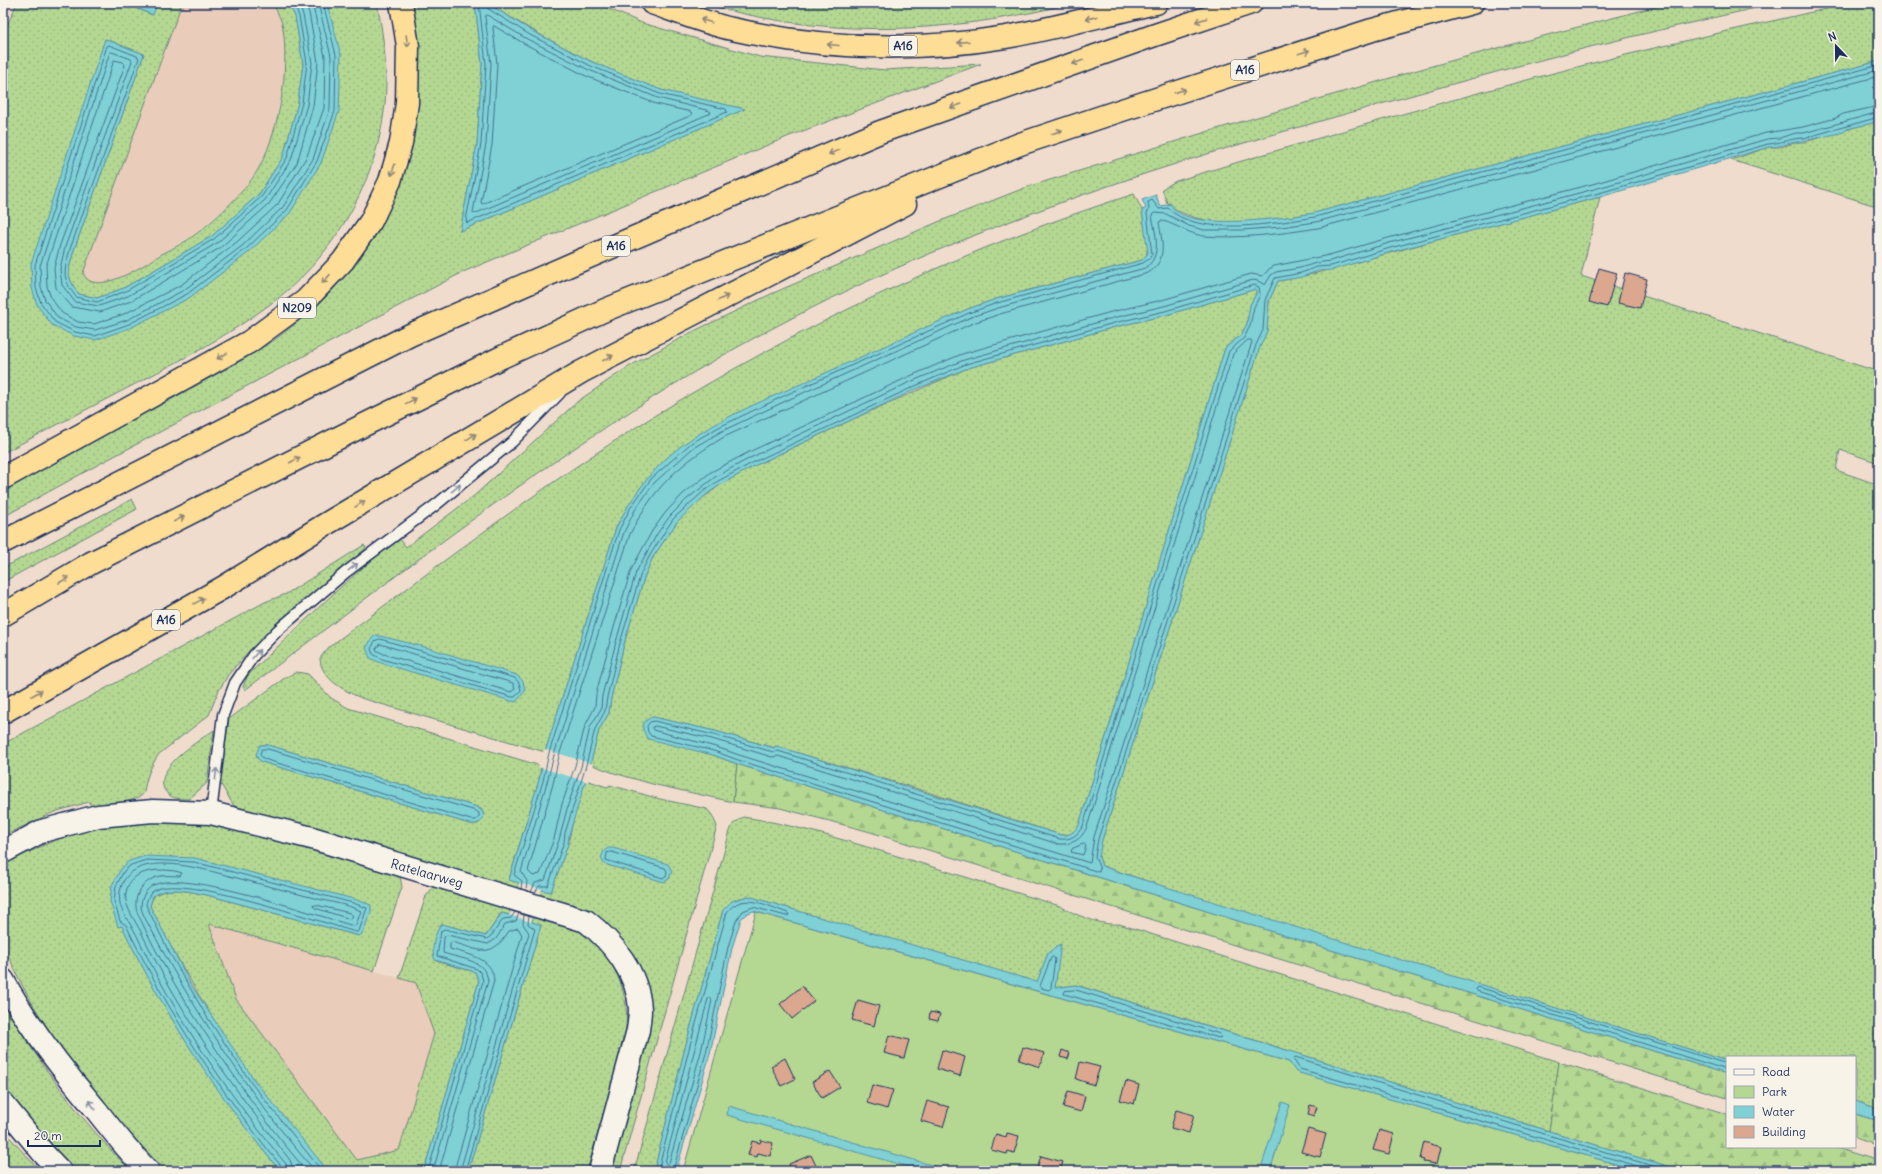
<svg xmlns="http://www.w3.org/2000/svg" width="1882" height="1174" font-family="Delius,sans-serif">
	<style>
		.built { fill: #e9ccba }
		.grass { fill: url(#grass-dots); stroke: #688478; fill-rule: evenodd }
		.forest { fill: url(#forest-firs); stroke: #688478 }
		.green { fill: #b4d892; stroke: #688478 }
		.water { fill: #7fd1d6; stroke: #5790a6 }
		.pier { fill: #efdccd }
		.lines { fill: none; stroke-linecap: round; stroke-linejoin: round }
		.shore { stroke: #43708e; stroke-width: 1 }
		.building { fill: #dba78f; stroke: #1b2f5e }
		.service-casing { stroke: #1b2f5e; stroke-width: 13 }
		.tertiary-casing { stroke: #1b2f5e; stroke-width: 25 }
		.secondary-casing { stroke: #1b2f5e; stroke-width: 25 }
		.motorway-casing { stroke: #1b2f5e; stroke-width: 25 }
		.service { stroke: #f7f3e8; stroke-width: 10 }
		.tertiary { stroke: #f7f3e8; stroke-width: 22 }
		.secondary { stroke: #f7f3e8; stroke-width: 22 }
		.motorway { stroke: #fedd96; stroke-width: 22 }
		.oneway { stroke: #8c867a }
		.oneway2 { stroke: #8991a3 }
		.labels { text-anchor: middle; stroke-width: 3; stroke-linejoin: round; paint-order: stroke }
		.shield { fill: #f7f3e8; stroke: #5d6a87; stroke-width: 1 }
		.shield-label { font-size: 12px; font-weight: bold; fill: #1b2f5e }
		.street-label { font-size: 13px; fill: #1b2f5e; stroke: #f7f3e8 }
	</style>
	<defs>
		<pattern id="grass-dots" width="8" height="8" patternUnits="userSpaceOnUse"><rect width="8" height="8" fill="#b4d892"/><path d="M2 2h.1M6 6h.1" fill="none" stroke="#9aba80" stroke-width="1.8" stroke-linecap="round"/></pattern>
		<pattern id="forest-firs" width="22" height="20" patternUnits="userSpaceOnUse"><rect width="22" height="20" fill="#b4d892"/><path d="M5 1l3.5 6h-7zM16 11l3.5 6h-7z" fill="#9aba80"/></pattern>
	</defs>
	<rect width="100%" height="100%" fill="#efdccd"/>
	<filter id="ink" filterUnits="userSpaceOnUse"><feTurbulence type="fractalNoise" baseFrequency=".025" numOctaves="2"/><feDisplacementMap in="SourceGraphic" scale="8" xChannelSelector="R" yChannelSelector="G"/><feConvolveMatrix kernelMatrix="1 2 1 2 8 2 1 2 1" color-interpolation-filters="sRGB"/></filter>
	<g filter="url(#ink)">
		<path class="built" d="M182,3h91l10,24 2,47 -11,57 -14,36 -25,32 -40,35 -70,42 -24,7 -11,-1 -5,-4 -2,-5z
			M209,923l207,60 18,51 -35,116 -42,11 -121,-162z"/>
		<path class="grass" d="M17,3h107l28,12 5,-12h25l-99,270c11,27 64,-10 79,-19 11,-6 24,-12 34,-20 21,-16 52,-45 64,-68 20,-39 29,-94 23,-138 -1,-8 -7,-17 -10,-25h15l7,13 8,48 -5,39 -15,54 -24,37 -47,42 -88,52 -27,10 -18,-4c-14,-19 -11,-22 -5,-44l70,-196 -39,-15 -53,286 238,-112 39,-205 -2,-5h50c7,36 12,73 7,109 -10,76 -53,148 -115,193 -40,30 -84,53 -128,76 -46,24 -92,48 -138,72v-418z
			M408,3h67l7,61 -5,80 -17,87 284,-122c-27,-6 -56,-11 -83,-19 -62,-21 -119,-53 -174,-87h108l47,20 118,34 125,13 96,-6 -194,73 -324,135 -362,191 -98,54v-29l167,-88 70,-39 36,-22 25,-20 25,-22 22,-24 19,-27 23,-43z
			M702,3h372c-125,31 -247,37 -372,0z
			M1670,3h107c-64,15 -128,29 -191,45 -100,26 -198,54 -297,82 -194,55 -385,123 -562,223 -170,97 -326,219 -482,337l-2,-3 5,-12 85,-81 37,-33 30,-22 6,8 69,-52 103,-94 50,-34 64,-35 79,-38 167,-72 89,-35 176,-54 218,-64 88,-24z
			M1852,3h27v58l-564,152c-43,6 -106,20 -143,-6l-1,-3 -4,-1 -5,-14 14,-8c137,-42 274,-82 413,-117 87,-22 175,-41 263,-61z
			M1879,120v87l-148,-47 38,-13h12l17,-5h7z
			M1134,194l8,16 6,38 -2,8 -4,4 -146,39 -28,10 -251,115c-48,29 -75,53 -101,104l-71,224 -181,-53c-16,-6 -44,-20 -44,-41l9,-11c114,-85 226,-172 348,-245 144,-86 297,-157 457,-208z
			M1600,197l-19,79 298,96v91l-39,-13 -4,20 43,15v624l-24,-8v-44h-128v4l-541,-167 -84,-28c-5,-9 -2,-17 0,-26l158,-494 7,-15 2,-30 9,-20c43,-7 84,-21 126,-32 65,-18 131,-35 196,-52z
			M1256,289v5l-6,11 -3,19 -6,11 -16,13 -146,477c-5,7 -9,11 -18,10l-140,-45 -146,-44v2l-60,-17 -62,-14 60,38 24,9 -4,38 -81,-18 -38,-11 -24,-9 9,-34 10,-17 2,-15 13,-54 21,-69 8,-18 24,-35 15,-16 28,-21 36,-20 106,-50 106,-47 147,-41 51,-12z
			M132,499l5,10 -134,73v-14z
			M364,545l2,3 -117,103 -21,24 -11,19 -8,21 -50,39c-9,13 -13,24 -15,39 -8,11 -39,10 -53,13l-2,-4 -35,10 -51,24v-92l262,-142 21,-8z
			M297,672l11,2 23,24 17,10 193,58 -2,14 -30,99 10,4 -2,6 -283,-83 -14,-23 9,-64 57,-42zM260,745h8l209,62 4,2 3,6 -6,9h-8l-208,-62 -6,-5z
			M214,730l-7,53 -18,16c-10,0 -20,0 -25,-10 -10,-22 36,-49 50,-59z
			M586,780l21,7 3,-2 50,14 47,10 5,6 5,11 -97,345h-11l39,-146 -63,-113 -12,-7 -34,-10 2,-6 10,3 17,-48 8,-37z
			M743,817c48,7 94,21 141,35 59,18 117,36 176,54 15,9 43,20 59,18l440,138 -10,69 -473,-146 -21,3 5,-44 -12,9 -11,30 -289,-87 -16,5 -9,9 -37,134 -32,127h-20l96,-340 3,-7z
			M134,821l63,1 27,3 176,51 2,11 -28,84 -165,-47 27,75 121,161 42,-10 35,-116 -18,-51 -17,-5 27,-82 8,-10 77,23 -2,6 -8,-2 -15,23 -44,-12c-9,10 -6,23 -6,37l39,11 4,9 -55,190h-96c-72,-79 -130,-170 -178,-265l3,-9c13,-12 39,-5 54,-2l152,41 -189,-80 -48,70c42,87 96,170 158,245h-114c-52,-53 -103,-112 -139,-177 -9,-15 -15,-32 -23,-47l-1,-4v-78l41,-20 28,-11z
			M533,916c16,5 35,8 49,17 32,22 50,62 43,101 -3,17 -10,35 -14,52 -8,28 -16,57 -24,85h-119l73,-246 -10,-3z
			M3,1003c36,60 78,118 128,168h-54l-47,-49 -27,-34z
			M3,1130l37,41h-31l-6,-7z"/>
		<path class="forest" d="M737,764l990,310v24l-860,-267 -87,-23 -47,-6z
			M1559,1062l168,52v33h106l46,14v10h-195l-135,-40z
			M1855,1114l24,7v25l-24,-8z"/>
		<path class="green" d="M756,912l533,150 8,10 343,99h-957z"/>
		<path class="water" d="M124,3h33l-4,12z
			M288,3h39l14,52 -2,56 -18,52 -31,50 -42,40 -59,45 -59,30 -35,12 -21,-4 -22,-11 -15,-20 -5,-17 -1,-24 74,-225 39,15 -70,196c-6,22 -9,25 5,44l18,4 27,-10 88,-52 47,-42 24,-37 15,-54 5,-39 -8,-48z
			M475,3h12l45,28 60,31 69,28 84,19 -285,122 17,-87 5,-80z
			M1879,61v59l-6,3 -26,6 -3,3c-16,4 -31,7 -47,10 -10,1 -17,5 -28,5l-169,50 -209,55 -59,18 -14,1 -16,6 -24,4 -9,20 -2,30 -7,16 -158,493 -3,17 3,9 29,10 596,185v13l-990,-310 -24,-9 -65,-16c-7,-10 -8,-18 5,-22l62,14 59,17 2,-2 285,89c9,1 13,-3 18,-10l146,-477 16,-13 6,-11 3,-19 6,-11v-5l-90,26 -51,12 -147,41 -54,22 -158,75 -36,20 -13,9 -30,28 -24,35 -8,18 -21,69 -13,54 -2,15 -10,17 -10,40 -20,65 -1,9 -17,48 -10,-2 -9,32 9,3 -73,246h-44l55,-190 -4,-9 -40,-12c-5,-9 0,-29 7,-36l44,12 16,-23 7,2 10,-32 -10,-3 30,-100 6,-28 71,-224c17,-34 40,-65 72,-87 41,-28 89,-46 133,-66 49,-22 97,-45 147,-66l28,-10 146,-39 6,-7 -6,-43 4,-2 -4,-8 14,-5 4,11 11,-2c12,30 118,13 143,9z
			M376,635l49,12 92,28 6,6 2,10 -9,11 -5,-1 -130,-38 -11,-5 -4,-10 7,-11z
			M260,745h8l209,62 6,5c3,9 -5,13 -13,12l-208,-62 -4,-3 -2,-5z
			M608,848h5l55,16 4,7 -3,8 -5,3 -60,-18 -3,-6 3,-7z
			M145,856l50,2 159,41 17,6v7l-9,22 -3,2 -152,-41c-15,-3 -41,-10 -54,1l-3,10 41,79 64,96 73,90h-48c-62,-75 -116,-157 -158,-245l-4,1 -8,-26 2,-16 9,-16 8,-8z
			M748,896l289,86 11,-29 13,-9 -6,44 20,-3 474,146 135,40h-44l-344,-99 -7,-10 -536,-151 -7,3 -5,5 -9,29 -22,106 -34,117h-22l32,-127 37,-134 9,-9z
			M1855,1101l24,8v12l-24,-7z
			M1282,1102l8,3 -19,63 -9,-3z
			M729,1106l223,65h-29l-196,-56z"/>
		<path class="pier" d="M544,749l49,15 -5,18 -50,-15z
			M519,883l23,6 -11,33 -22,-7z"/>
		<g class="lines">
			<path class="shore" d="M293,3l6,13 8,47 -5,40 -15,55 -25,38 -48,43 -88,52 -29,11 -21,-5c-15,-20 -12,-25 -6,-48l69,-191 -2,-2 -28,-11 -2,1 -72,219 1,23 5,15 14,19 20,10 20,4 34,-12 58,-30 59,-45 41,-39 30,-49 18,-50 1,-56 -13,-52
				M298,3l5,12 9,48 -5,42 -16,55 -26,40 -48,43 -89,53 -29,10 -24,-4 -13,-17 -2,-16 5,-22 67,-186 -1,-2 -19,-7h-2l-70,214 1,21 4,13 13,18 18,9 19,3 32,-10 57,-30 58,-44 41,-39 30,-48 17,-50 1,-53 -13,-53
				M305,3l4,10 9,49 -5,44 -16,57 -28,41 -49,44 -89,53 -31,11 -28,-5 -16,-19 -2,-20 6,-23 65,-180 -2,-3 -9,-2 -68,206 1,20 4,12 11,15 16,9 16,2 30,-10 57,-29 57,-44 40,-37 29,-48 17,-48 1,-52 -13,-53
				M479,3l7,61 -5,80 -15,76 1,3 260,-111 -1,-3 -66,-15 -69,-28 -61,-31 -43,-27 -2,-5
				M487,15l40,24 62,31 69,28 52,13 1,2 -237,101 -1,-2 13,-68 5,-80 -6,-47z
				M494,26l31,18 61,32 70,28 35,8 1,3 -210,89 -1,-2 11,-57 5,-81 -4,-36z
				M1879,76l-561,152c-38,6 -77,11 -114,8 -13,-1 -37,-16 -43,-15l-2,1c3,20 9,39 -11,51l-148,41 -27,9 -249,114c-45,27 -70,50 -94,97l-71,222 -6,28 -25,87 5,5 7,-2 14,-35 8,-35 13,-38 10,-40 10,-19 1,-13 14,-53 21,-71 21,-39 14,-19 17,-18 28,-22 38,-20 159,-75 54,-23 149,-42 51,-12 89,-26 12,2 6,-7 5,-3 55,-11 59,-17 208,-55 170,-50 37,-6 33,-9 7,-4 36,-8
				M1248,340h3l1,2 -158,495 -4,26 -351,-108 -23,-8 -63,-17 -1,-3 3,-1 57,13 60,18 6,-1 280,88c14,1 23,-4 29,-17l146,-473z
				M380,639l135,39 4,5 2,7 -6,7h-3l-130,-38 -9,-5 -2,-5 4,-8z
				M380,644l133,39 2,6 -4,3 -127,-38 -8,-4z
				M262,749h6l208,62 3,2v4l-3,3h-5l-207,-61 -4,-4z
				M1084,844l2,2 -3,9 -12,-3 1,-3z
				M612,852l53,16 2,3 -1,6 -3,1 -57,-18 1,-7z
				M521,889l1,-8 -8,-6 29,-94 6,-28 70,-223 12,-23 20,-28 39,-35 29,-17 71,-34 179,-80 28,-10 146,-40 6,-4 3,-5 -5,-41 2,-4 -1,-7 4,-2 7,9 9,-1c28,30 110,15 147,9l564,-152
				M526,890l1,-9 -6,-9 26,-90 7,-27 70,-223 11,-22 19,-27 39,-35 29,-17 70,-33 179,-81 27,-9 147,-40c18,-12 10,-35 7,-53l2,-2 12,1 23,12 15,4h38l39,-3 35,-5 563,-152
				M531,892l4,-9 10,-3 14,-40 9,-35 13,-38 9,-40 11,-18 1,-13 14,-54 20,-70 21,-38 13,-18 17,-17 28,-22 37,-20 158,-75 54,-22 149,-42 51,-12 89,-26 5,1 7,4 6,-10 5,-3 24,-4 16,-5 14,-2 59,-18 209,-55 169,-49 12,-1 17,-5h8l75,-21
				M535,893l4,-7h9l16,-44 1,-9 20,-64 10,-40 10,-18 2,-14 13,-54 21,-70 9,-18 23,-36 31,-28 14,-10 36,-19 159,-75 53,-23 148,-41 51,-12 89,-26 5,2 1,8 -6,12 -4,19 -6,12 -15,13 -146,475c-6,10 -12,14 -23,13l-282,-88 -5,1 -59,-17 -60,-14 -4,1 -3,4 1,6 3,4 63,15 24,9 361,112 1,-3 -5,-12 3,-18 158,-494 7,-15 2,-30 10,-22 26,-5 16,-6 14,-1 59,-18 209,-55 169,-49c13,-1 24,-6 36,-6l75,-21
				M316,905l34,8 3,3 -3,3 -35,-11 -2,-2z
				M1053,957l2,2 -4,29 -2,2 -8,-2 -1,-2 11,-28z
				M1076,990l144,44 1,3 -2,1 -155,-44 1,-3z
				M710,998l2,2 -11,52 -32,111 -2,2 -2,-3 43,-163z
				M1727,1064l-249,-77 -2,2 1,2 250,79
				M282,1171v-4c-61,-74 -115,-156 -156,-242l-6,-4 -6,-20 2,-15 8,-15 7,-6 15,-5 48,2 159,41 14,5 -8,23 -3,1c-37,-10 -172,-58 -201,-42 -6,3 -8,9 -9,15l23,47 38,65 45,67 70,87
				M288,1171l-2,-7c-58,-70 -111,-148 -150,-230 -8,-16 -21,-26 -15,-46 10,-37 70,-22 97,-15 32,8 64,17 96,25 15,4 33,6 47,13l-5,14 -2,1c-37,-10 -172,-59 -202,-40 -7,4 -11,13 -11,21 1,9 13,26 17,35 18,35 39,68 61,101 29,45 61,88 96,128
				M294,1171l-4,-11c-55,-69 -108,-144 -147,-224 -5,-11 -15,-24 -17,-35 -2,-12 5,-25 17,-28 10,-4 29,-4 39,0l-2,3c-6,0 -13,-1 -19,0 -17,3 -29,19 -24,36 22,48 49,93 79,137 28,42 57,84 91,122
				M428,1171l55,-190 -2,-8 -4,-4 -40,-13 4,-25 3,-2 43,10 5,-4 11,-16 8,-1 4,-6
				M433,1171l55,-190c-2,-22 -28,-22 -45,-28l1,-16 3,-2 41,9 8,-5 9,-15 11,-3 3,-8
				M439,1171l55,-190c-1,-24 -25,-26 -44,-32v-6l2,-1c29,8 38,18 57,-11l9,-3 4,7 -68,236
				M460,1171l69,-238 -6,-9 1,-9
				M465,1171l70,-242 -7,-5 1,-8
				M658,1171l32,-126 37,-133c16,-21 40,-6 61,1l1,2 -3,1 -33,-9 -10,4 -7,10 -8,26 -22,106 -33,118
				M1638,1171l-1,-4 -3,-2 -334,-96 -7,-10 2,-2 253,78 122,36"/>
		</g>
		<path class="building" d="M1599,268l18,5 -10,34 -18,-5z
			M1625,273l22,6 -7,29 -22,-5z
			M802,986l12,15 -22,18 -12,-15z
			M858,1000l21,6 -5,20 -22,-6z
			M930,1012l10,2 -2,7 -9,-2z
			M889,1035l20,5 -5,18 -20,-5z
			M1023,1047l21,6 -4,14 -21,-7z
			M942,1050l23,7 -5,19 -23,-7z
			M1062,1050l8,3 -2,6 -8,-2z
			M785,1058l10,21 -14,7 -10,-20z
			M1080,1062l20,5 -6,18 -18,-6z
			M830,1071l10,16 -18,11 -10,-16z
			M1126,1081l13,4 -5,19 -14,-4z
			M872,1085l21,5 -6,19 -20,-6z
			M1068,1091l17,5 -4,16 -18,-5z
			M927,1101l22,6 -6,20 -22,-6z
			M1310,1105l7,2 -3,9 -6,-2z
			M1176,1110l18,5 -5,18 -18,-5z
			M1308,1129l18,5 -6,23 -19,-5z
			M1379,1130l15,4 -5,20 -16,-4z
			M1007,1133l12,3 -5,17 -6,-2 -1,3 -16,-4 5,-16 10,3z
			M761,1140l12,3 -3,13 -12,-3 -1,4 -9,-2 4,-14 8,2z
			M1424,1142l17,5 -4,17 -14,-2 1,-2 -4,-1z
			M811,1155l7,15 -26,1 -3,-7z
			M1041,1156l22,6 -3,9h-24z"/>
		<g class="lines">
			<defs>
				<path id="service" d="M211,813l12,-98 12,-32 19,-28 24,-25 68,-58 91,-68 75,-62 48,-49"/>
				<path id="tertiary" d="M3,852l39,-21 56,-15 55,-5 58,2 101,25 274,83c27,21 52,52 54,88 0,7 -1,14 -2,21l-38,141"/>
				<path id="secondary" d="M3,980c25,45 57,87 90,126 18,23 35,45 55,65
					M3,1104l41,50 16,17"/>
				<path id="motorway" d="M652,3c26,9 53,20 80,26 90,20 183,23 274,8 50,-9 100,-23 150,-34
					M3,478l246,-136 56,-41 38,-40 28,-40 19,-40 11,-38 6,-40 1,-57 -7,-43
					M3,542l407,-207 167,-73 303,-130 275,-97 96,-32
					M3,615l88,-52 269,-136 142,-70 103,-47 415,-166 102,-34 250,-80 100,-27
					M3,712l221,-125 102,-63 255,-152 324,-168"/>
			</defs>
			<use href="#service" class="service-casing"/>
			<use href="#tertiary" class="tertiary-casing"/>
			<use href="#secondary" class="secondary-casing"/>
			<use href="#motorway" class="motorway-casing"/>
			<use href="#service" class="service"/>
			<use href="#tertiary" class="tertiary"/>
			<use href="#secondary" class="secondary"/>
			<use href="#motorway" class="motorway"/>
		</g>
		<defs><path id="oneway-shaft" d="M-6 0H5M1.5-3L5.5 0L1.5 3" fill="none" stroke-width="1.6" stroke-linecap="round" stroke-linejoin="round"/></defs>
		<g class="oneway">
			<use href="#oneway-shaft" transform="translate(1091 18) rotate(167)"/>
			<use href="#oneway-shaft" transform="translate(1201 20) rotate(162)"/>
			<use href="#oneway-shaft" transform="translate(706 21) rotate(-163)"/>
			<use href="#oneway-shaft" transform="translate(407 41) rotate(82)"/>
			<use href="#oneway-shaft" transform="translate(963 42) rotate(174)"/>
			<use href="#oneway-shaft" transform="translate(833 45) rotate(-175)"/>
			<use href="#oneway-shaft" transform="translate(1304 52) rotate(-18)"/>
			<use href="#oneway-shaft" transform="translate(1078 62) rotate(160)"/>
			<use href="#oneway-shaft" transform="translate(1180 91) rotate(-18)"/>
			<use href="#oneway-shaft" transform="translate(956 106) rotate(161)"/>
			<use href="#oneway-shaft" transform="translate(1057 132) rotate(-19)"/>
			<use href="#oneway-shaft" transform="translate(834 152) rotate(157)"/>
			<use href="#oneway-shaft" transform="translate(393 170) rotate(107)"/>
			<use href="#oneway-shaft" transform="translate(326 279) rotate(133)"/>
			<use href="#oneway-shaft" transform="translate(723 298) rotate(-27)"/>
			<use href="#oneway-shaft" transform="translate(222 356) rotate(151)"/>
			<use href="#oneway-shaft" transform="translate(608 358) rotate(-27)"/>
			<use href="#oneway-shaft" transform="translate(411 401) rotate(-26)"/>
			<use href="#oneway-shaft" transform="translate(471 437) rotate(-31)"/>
			<use href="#oneway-shaft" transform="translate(295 460) rotate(-27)"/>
			<use href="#oneway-shaft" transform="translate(360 504) rotate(-31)"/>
			<use href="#oneway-shaft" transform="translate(179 519) rotate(-27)"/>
			<use href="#oneway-shaft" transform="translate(64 580) rotate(-30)"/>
			<use href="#oneway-shaft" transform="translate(199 601) rotate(-29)"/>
			<use href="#oneway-shaft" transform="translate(37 693) rotate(-30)"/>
		</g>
		<g class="oneway2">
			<use href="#oneway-shaft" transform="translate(456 488) rotate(-39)"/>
			<use href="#oneway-shaft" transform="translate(353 567) rotate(-37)"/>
			<use href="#oneway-shaft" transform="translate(256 654) rotate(-50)"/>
			<use href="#oneway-shaft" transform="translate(216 774) rotate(-83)"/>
			<use href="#oneway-shaft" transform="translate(92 1105) rotate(-129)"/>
		</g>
	</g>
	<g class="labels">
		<g class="shield">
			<rect x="889" y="36" width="28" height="20" rx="3"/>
			<rect x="1231" y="60" width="28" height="20" rx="3"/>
			<rect x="602" y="236" width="28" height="20" rx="3"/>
			<rect x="278" y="298" width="38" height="20" rx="3"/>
			<rect x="152" y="610" width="28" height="20" rx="3"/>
		</g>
		<g class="shield-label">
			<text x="903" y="50">A16</text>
			<text x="1245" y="74">A16</text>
			<text x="616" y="250">A16</text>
			<text x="297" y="312">N209</text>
			<text x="166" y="624">A16</text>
		</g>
		<g class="street-label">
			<text transform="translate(427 873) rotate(16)" y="5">Ratelaarweg</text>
		</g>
	</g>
	<rect width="1882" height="1174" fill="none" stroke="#f7f3e8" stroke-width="16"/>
	<rect x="8" y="8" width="1866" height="1158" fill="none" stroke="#1b2f5e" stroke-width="1.5" filter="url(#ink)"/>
	<rect x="1726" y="1056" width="130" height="92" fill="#f7f3e8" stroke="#9fa5b1"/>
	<rect x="1734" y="1069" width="20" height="6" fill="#f7f3e8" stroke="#9fa5b1"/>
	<text x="1762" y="1076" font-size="12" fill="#1b2f5e">Road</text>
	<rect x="1734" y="1086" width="20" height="12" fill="#b4d892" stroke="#9fa5b1"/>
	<text x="1762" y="1096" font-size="12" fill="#1b2f5e">Park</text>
	<rect x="1734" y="1106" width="20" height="12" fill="#7fd1d6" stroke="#9fa5b1"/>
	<text x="1762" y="1116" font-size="12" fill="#1b2f5e">Water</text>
	<rect x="1734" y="1126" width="20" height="12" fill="#dba78f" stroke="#9fa5b1"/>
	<text x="1762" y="1136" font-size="12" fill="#1b2f5e">Building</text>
	<g transform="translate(1836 46) rotate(338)" stroke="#f7f3e8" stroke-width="3" paint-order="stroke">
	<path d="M0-3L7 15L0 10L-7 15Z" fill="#1b2f5e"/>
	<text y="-6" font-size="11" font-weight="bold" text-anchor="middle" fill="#1b2f5e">N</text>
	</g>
	<path d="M28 1140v6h72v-6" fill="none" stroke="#1b2f5e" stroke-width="2"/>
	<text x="34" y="1140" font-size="12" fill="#1b2f5e" stroke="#f7f3e8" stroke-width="3" paint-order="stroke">20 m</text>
</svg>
